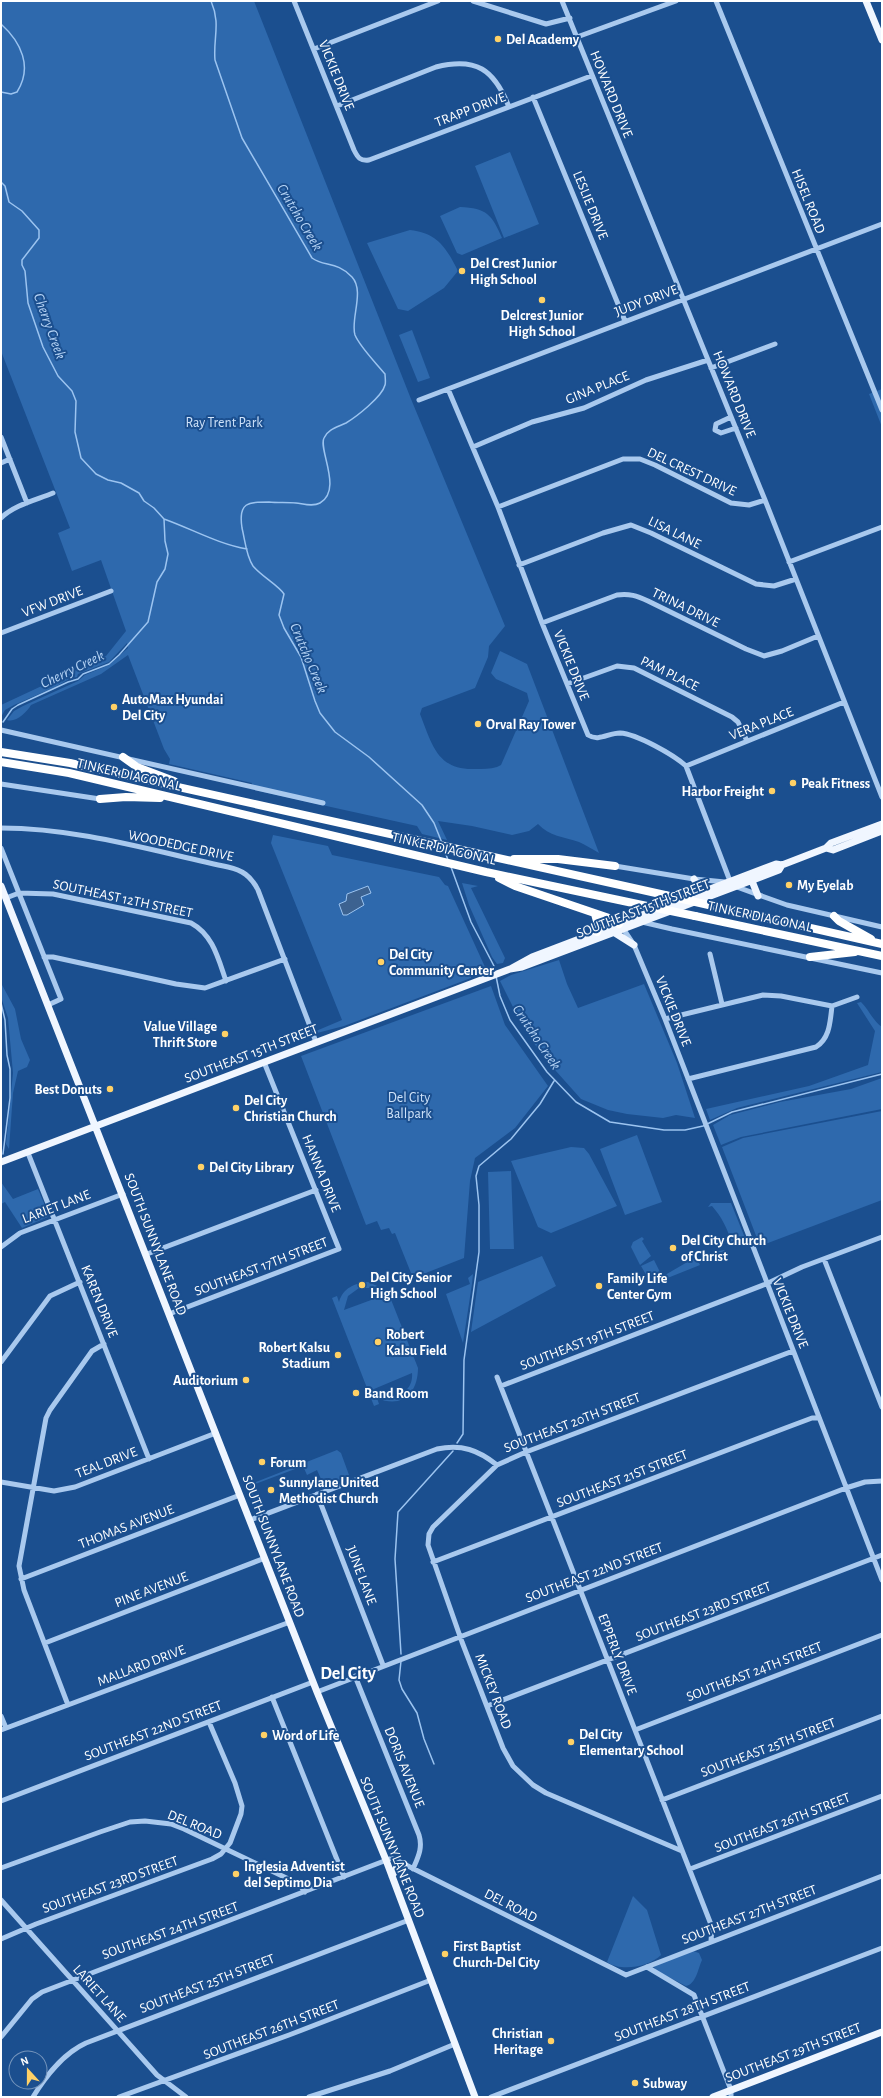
<svg xmlns="http://www.w3.org/2000/svg" width="883" height="2098" font-family="'Alegreya Sans',sans-serif">
	<style>
		.green { fill: #2e69ad; fill-rule: evenodd }
		.water { fill: #3c6290; stroke: #9cc4f0 }
		.lines { fill: none; stroke-linecap: round; stroke-linejoin: round }
		.stream { stroke: #9cc4f0; stroke-width: 1.5 }
		.minor { stroke: #a9c9ee; stroke-width: 5 }
		.major { stroke: #f0f6ff; stroke-width: 7 }
		.highway { stroke: #fff; stroke-width: 8 }
		.highway-bridge { stroke: #fff; stroke-width: 8 }
		.poi-dot { fill: #ffd166; stroke: #1b4f8f; stroke-width: 1.5 }
		.labels { text-anchor: middle; stroke-width: 4; stroke-linejoin: round; paint-order: stroke }
		.poi-label { font-size: 14px; font-weight: bold; fill: #fff; stroke: #1b4f8f; text-anchor: start }
		.street-label { font-size: 14px; fill: #fff; stroke: #1b4f8f }
		.park-label { font-size: 14px; fill: #cfe3fa; stroke: #1b4f8f }
		.water-label { font-size: 15px; font-style: italic; fill: #b5d3f5; stroke: #1b4f8f }
		.district-label { font-size: 18px; font-weight: bold; fill: #fff; stroke: #1b4f8f }
	</style>
	<rect width="100%" height="100%" fill="#1b4f8f"/>
	<path class="green" d="M1,1h253l157,398 94,227 -16,20 -1,11 -13,31 -53,20 -2,6c12,30 17,57 56,55 7,0 14,0 21,-2l4,-2 28,-64 -2,-8 -31,-14 -5,-6 9,-22 27,13 72,189c-7,-4 -13,-8 -20,-11 -15,-5 -30,-6 -41,-18l-9,7 -17,4 -40,-9 -34,-5 9,19 -25,-6 -5,-8 -167,-37 2,-6 -83,-19 1,-5 -6,-10 -36,-94 -27,19 -70,31c-4,7 -15,18 -24,15l7,-9 9,-5 55,-25 7,-6 24,-10 19,-17 -1,-5 -18,19 -31,12 -1,3 -6,1 -16,9 -41,18 -9,5 -4,7v-12l105,-49 20,-25 -25,-71 -29,11 -14,-38 12,-5 -69,-177z
		M510,152l29,72 -35,14 -29,-72z
		M460,207c27,1 32,8 42,31l-40,17 -5,-2 -17,-37z
		M410,230c27,3 36,17 48,41l-14,17 -36,23 -10,-2 -31,-66z
		M412,330l18,48 -12,4 -19,-47z
		M882,389v38l-13,-33z
		M273,835l55,11 4,9 107,22 6,8 3,1 37,81 -8,1 -6,5v5l-127,48 -27,7 -1,-2 26,-11 -71,-177z
		M462,883l16,3 -7,2 34,70 -2,5 -6,1 -5,-7 -23,-52z
		M559,960l8,24 11,24 66,-24 33,79 18,55 -19,-3 -13,3 -36,-4 -19,-4 -27,-11 -34,-38 -22,-30 -25,-50 11,-6z
		M1,983l14,26 6,30 9,21 -3,7 -9,4 -5,22 -4,56 -3,-5 7,-71 -5,-55 -7,-21z
		M491,986l14,39 43,61 -33,42 -40,30 -5,23 -6,77 -51,20 -18,-45 -3,1 -3,-6 -8,2 -4,-9 -11,4 -65,-169z
		M861,1002c8,8 12,19 21,25v45l-145,36 -27,12 -4,-11 103,-23 59,-21 7,-34 -18,-28z
		M882,1078v31l-141,28 -20,8 -8,-20 17,-10 50,-13 71,-13z
		M882,1111v89l-122,46 -38,-99 21,-9z
		M637,1135l25,67 -37,13 -25,-66z
		M571,1147l13,1 5,6 28,52 -66,27 -13,-6 -27,-66z
		M511,1171l3,78h-24l-2,-77z
		M1,1182l12,17 25,-10 10,24v4l-26,11 -17,-26 -4,2z
		M711,1203h20l16,40 -7,3h-13l1,-3 3,-1c-3,-13 -10,-26 -19,-36l-4,1z
		M642,1237l2,2 -2,2 9,15 -11,9 -9,-18 2,-5z
		M724,1250l2,2 -1,3 -14,6 -3,-8z
		M542,1256l14,30 -85,46 7,-50z
		M696,1257l4,8 -40,16 -7,1z
		M654,1260l6,12 -12,6 -7,-12z
		M473,1274l-1,10 -9,59 -17,-49 24,-10 -2,-6z
		M368,1282l14,6 8,9 28,71c0,25 -16,41 -41,30l2,6 -5,2 -42,-108 5,-2 2,6c4,-14 16,-19 29,-20zM359,1288h12l11,8 -38,14 4,-14zM412,1373c2,22 -23,29 -38,16z
		M337,1450l4,3 8,22 -1,4 -9,1 -14,8 -8,-18 -10,5 -4,-9 -53,20 8,20 3,1 -5,2 -8,-24z
		M633,1896l14,14 14,45c-12,12 -40,17 -54,7z
		M693,1951l6,2 3,7c-4,9 -6,24 -16,26l-31,-16 -1,-4z"/>
	<path class="water" d="M368,886l3,7 -10,4 3,8 -17,10h-4l-4,-11 7,-3 1,-7z"/>
	<g class="lines">
		<path class="stream" d="M211,1c10,23 2,37 4,59l27,78 70,120c12,9 25,3 40,19 13,14 -2,43 3,58 5,12 21,28 30,39 0,3 1,8 0,11 -3,12 -29,32 -39,38 -8,4 -18,6 -22,15 -6,11 19,52 -4,65 -7,4 -16,1 -24,0 -9,-1 -18,0 -27,-1 -21,0 -31,0 -27,26 3,12 4,28 11,38 8,10 25,19 31,28l-5,21 5,13 17,29 14,44 5,12 15,19 34,25 53,48 12,18 8,20
			M1,24c20,18 32,43 16,68l-6,2 -10,-2
			M1,182l4,4 4,16 13,9 17,19v8l-17,22v5l3,6 3,32 15,44 15,29 14,15 4,10 -1,31 6,26 15,16 12,6 13,3 18,10 5,8 10,7 10,11 1,22 3,13 -3,15 -8,13 -9,40 -29,33 -10,9 -26,10 -5,5 -10,3 -50,23 -6,4 -9,13
			M164,519c28,10 54,25 83,30
			M444,849l4,11
			M451,867l20,55 23,44 1,7
			M496,976l4,20 10,24 37,52 29,30 34,20 54,8h21l18,-4 29,-14 150,-38
			M1,1003l4,17 2,35 3,14v29l-7,56
			M457,1443l6,-9 1,-74 15,-108v-47l-3,-29 3,-10 32,-27 29,-35 14,-23
			M401,1654l-6,-95 3,-47 55,-61
			M401,1661l-2,19 3,9 15,24 7,26 10,25"/>
		<path class="minor" d="M294,1l60,149c4,8 6,11 15,10l222,-84
			M473,1l73,23 24,-6
			M562,1l203,499 117,297
			M716,1l166,409
			M577,37l99,-36
			M314,49l124,-48
			M533,97l92,224
			M337,106l99,-39c40,-10 58,2 73,40
			M711,368l64,-24
			M448,389l50,118 44,116 46,112c11,7 20,-2 32,-2 17,1 54,22 66,33l44,115
			M419,400l463,-176
			M731,417l-15,7 -1,6 6,3 15,-5
			M1,437l26,66
			M473,447l59,-25 52,-14 62,-28 62,-20
			M1,463l9,-4
			M498,507l125,-48h17l15,6 76,38 18,2 16,-5
			M1,518c13,-13 35,-18 52,-25
			M789,562l93,-35
			M519,565l84,-32 28,-8 20,8 105,51 18,2 22,-7
			M542,623l75,-28c12,-2 20,1 31,6l98,48 18,7 18,-5 36,-15
			M1,633l110,-42
			M567,684l50,-18 17,2 98,49 6,5 9,19
			M1,730l322,73
			M686,766l158,-64
			M1,784l99,15
			M1,828c77,0 152,23 227,39 14,3 23,9 30,23l58,152
			M1,848l60,151 -13,6
			M615,866l79,13 31,3
			M734,886l53,19 95,22
			M6,898l13,-5 34,1 138,29c22,12 27,35 35,58
			M642,922l30,7 210,44
			M622,927l12,18 31,74 217,561
			M710,954l12,50
			M44,957h9l123,27 29,4 80,-29
			M665,1019l98,-24 18,1 51,10 25,-9
			M688,1079l128,-32c14,-9 14,-25 16,-41
			M28,1153l121,306
			M1,1247l19,-14 103,-39
			M147,1254l169,-64
			M824,1259l58,148
			M169,1314l170,-65 -75,-187
			M1,1362l49,-66 30,-14
			M497,1377l215,550 -1,14
			M501,1386l265,-102 36,-17 80,-30
			M497,1465l-64,62 -4,7 -1,11 34,97 41,106 10,18 20,19 13,8 136,58
			M1,1482l53,9 21,-4 141,-54
			M317,1494l66,171
			M250,1520l187,-71c25,-5 41,1 60,16l29,-13 267,-101
			M433,1562l355,-135 24,-9h7
			M21,1579l219,-84
			M45,1643l220,-85
			M355,1676l64,159c4,13 -1,22 -6,34
			M317,1692l529,-204 19,-6 17,-1
			M272,1697l72,180
			M68,1705l-44,-115 -5,-24 27,-148 4,-8 42,-59 12,-7
			M487,1706l395,-151
			M1,1716l5,12
			M1,1730l289,-108
			M635,1730l247,-95
			M662,1800l220,-84
			M1,1801l312,-119
			M1,1868l99,-36 30,-10 15,-1 26,3 13,5 115,55 6,8
			M690,1869l192,-73
			M1,1900l156,175 29,22
			M1,1939l35,-15 176,-65 9,-5 9,-11 11,-29 1,-8 -7,-23 -26,-61
			M647,1967l47,28 37,95v7
			M1,2037l31,-38 10,-7 350,-134 234,117 256,-99
			M33,2097c12,-20 31,-44 53,-54l323,-123
			M119,2097l170,-62 142,-55
			M309,2097l81,-26 65,-27
			M491,2097l391,-149"/>
		<path class="major" d="M866,1l16,39
			M826,848l7,2 49,-19
			M694,879l8,13
			M752,881l6,15
			M1,886l316,806 69,168 89,237
			M615,933l19,12
			M512,968l20,-11 244,-93 6,1 44,-17 5,-5 51,-19
			M1,1162l509,-193 12,-2 257,-97 3,-5
			M392,1876l5,-9 7,-3
			M713,2097l169,-65"/>
		<path class="highway" d="M1,752l69,11 595,132
			M123,757l14,10 37,14
			M1,762l68,11 417,99 161,34
			M100,799l26,-2 34,1
			M514,859h44l57,7
			M499,878l16,8 97,33 7,5
			M713,906l169,38
			M595,914l3,11 -1,7
			M695,916l187,40
			M834,916l5,5 32,18
			M810,957l45,-5"/>
		<path class="highway-bridge" d="M665,895l48,11
			M647,906l48,10"/>
	</g>
	<g class="poi-dot">
		<circle cx="498" cy="39" r="4"/>
		<circle cx="462" cy="271" r="4"/>
		<circle cx="542" cy="300" r="4"/>
		<circle cx="114" cy="707" r="4"/>
		<circle cx="478" cy="724" r="4"/>
		<circle cx="793" cy="783" r="4"/>
		<circle cx="772" cy="791" r="4"/>
		<circle cx="789" cy="885" r="4"/>
		<circle cx="381" cy="962" r="4"/>
		<circle cx="225" cy="1034" r="4"/>
		<circle cx="110" cy="1089" r="4"/>
		<circle cx="236" cy="1108" r="4"/>
		<circle cx="201" cy="1167" r="4"/>
		<circle cx="673" cy="1248" r="4"/>
		<circle cx="362" cy="1285" r="4"/>
		<circle cx="599" cy="1286" r="4"/>
		<circle cx="378" cy="1342" r="4"/>
		<circle cx="338" cy="1355" r="4"/>
		<circle cx="246" cy="1380" r="4"/>
		<circle cx="356" cy="1393" r="4"/>
		<circle cx="262" cy="1462" r="4"/>
		<circle cx="271" cy="1490" r="4"/>
		<circle cx="264" cy="1735" r="4"/>
		<circle cx="571" cy="1742" r="4"/>
		<circle cx="236" cy="1874" r="4"/>
		<circle cx="445" cy="1954" r="4"/>
		<circle cx="551" cy="2041" r="4"/>
		<circle cx="635" cy="2083" r="4"/>
	</g>
	<g class="labels">
		<g class="poi-label">
			<text x="506" y="44">Del Academy</text>
			<text x="470" y="268">Del Crest Junior<tspan x="470" dy="16">High School</tspan></text>
			<text x="542" y="320" text-anchor="middle">Delcrest Junior<tspan x="542" dy="16">High School</tspan></text>
			<text x="122" y="704">AutoMax Hyundai<tspan x="122" dy="16">Del City</tspan></text>
			<text x="486" y="729">Orval Ray Tower</text>
			<text x="801" y="788">Peak Fitness</text>
			<text x="764" y="796" text-anchor="end">Harbor Freight</text>
			<text x="797" y="890">My Eyelab</text>
			<text x="389" y="959">Del City<tspan x="389" dy="16">Community Center</tspan></text>
			<text x="217" y="1031" text-anchor="end">Value Village<tspan x="217" dy="16">Thrift Store</tspan></text>
			<text x="102" y="1094" text-anchor="end">Best Donuts</text>
			<text x="244" y="1105">Del City<tspan x="244" dy="16">Christian Church</tspan></text>
			<text x="209" y="1172">Del City Library</text>
			<text x="681" y="1245">Del City Church<tspan x="681" dy="16">of Christ</tspan></text>
			<text x="370" y="1282">Del City Senior<tspan x="370" dy="16">High School</tspan></text>
			<text x="607" y="1283">Family Life<tspan x="607" dy="16">Center Gym</tspan></text>
			<text x="386" y="1339">Robert<tspan x="386" dy="16">Kalsu Field</tspan></text>
			<text x="330" y="1352" text-anchor="end">Robert Kalsu<tspan x="330" dy="16">Stadium</tspan></text>
			<text x="238" y="1385" text-anchor="end">Auditorium</text>
			<text x="364" y="1398">Band Room</text>
			<text x="270" y="1467">Forum</text>
			<text x="279" y="1487">Sunnylane United<tspan x="279" dy="16">Methodist Church</tspan></text>
			<text x="579" y="1739">Del City<tspan x="579" dy="16">Elementary School</tspan></text>
			<text x="272" y="1740">Word of Life</text>
			<text x="244" y="1871">Inglesia Adventist<tspan x="244" dy="16">del Septimo Dia</tspan></text>
			<text x="453" y="1951">First Baptist<tspan x="453" dy="16">Church-Del City</tspan></text>
			<text x="543" y="2038" text-anchor="end">Christian<tspan x="543" dy="16">Heritage</tspan></text>
			<text x="643" y="2088">Subway</text>
		</g>
		<g class="street-label">
			<text transform="translate(337 75) rotate(68)" y="5">VICKIE DRIVE</text>
			<text transform="translate(612 94) rotate(68)" y="5">HOWARD DRIVE</text>
			<text transform="translate(470 109) rotate(-21)" y="5">TRAPP DRIVE</text>
			<text transform="translate(809 201) rotate(68)" y="5">HISEL ROAD</text>
			<text transform="translate(591 205) rotate(68)" y="5">LESLIE DRIVE</text>
			<text transform="translate(646 300) rotate(-21)" y="5">JUDY DRIVE</text>
			<text transform="translate(597 387) rotate(-22)" y="5">GINA PLACE</text>
			<text transform="translate(735 394) rotate(68)" y="5">HOWARD DRIVE</text>
			<text transform="translate(692 471) rotate(25)" y="5">DEL CREST DRIVE</text>
			<text transform="translate(675 532) rotate(26)" y="5">LISA LANE</text>
			<text transform="translate(52 601) rotate(-21)" y="5">VFW DRIVE</text>
			<text transform="translate(686 607) rotate(26)" y="5">TRINA DRIVE</text>
			<text transform="translate(572 665) rotate(68)" y="5">VICKIE DRIVE</text>
			<text transform="translate(670 673) rotate(26)" y="5">PAM PLACE</text>
			<text transform="translate(761 723) rotate(-22)" y="5">VERA PLACE</text>
			<text transform="translate(129 774) rotate(13)" y="5">TINKER DIAGONAL</text>
			<text transform="translate(181 845) rotate(12)" y="5">WOODEDGE DRIVE</text>
			<text transform="translate(444 848) rotate(13)" y="5">TINKER DIAGONAL</text>
			<text transform="translate(123 898) rotate(12)" y="5">SOUTHEAST 12TH STREET</text>
			<text transform="translate(643 908) rotate(-21)" y="5">SOUTHEAST 15TH STREET</text>
			<text transform="translate(760 916) rotate(12)" y="5">TINKER DIAGONAL</text>
			<text transform="translate(674 1011) rotate(68)" y="5">VICKIE DRIVE</text>
			<text transform="translate(251 1053) rotate(-21)" y="5">SOUTHEAST 15TH STREET</text>
			<text transform="translate(322 1173) rotate(68)" y="5">HANNA DRIVE</text>
			<text transform="translate(56 1206) rotate(-21)" y="5">LARIET LANE</text>
			<text transform="translate(156 1244) rotate(69)" y="5">SOUTH SUNNYLANE ROAD</text>
			<text transform="translate(261 1266) rotate(-21)" y="5">SOUTHEAST 17TH STREET</text>
			<text transform="translate(100 1301) rotate(68)" y="5">KAREN DRIVE</text>
			<text transform="translate(791 1313) rotate(68)" y="5">VICKIE DRIVE</text>
			<text transform="translate(587 1340) rotate(-21)" y="5">SOUTHEAST 19TH STREET</text>
			<text transform="translate(572 1422) rotate(-21)" y="5">SOUTHEAST 20TH STREET</text>
			<text transform="translate(106 1462) rotate(-21)" y="5">TEAL DRIVE</text>
			<text transform="translate(622 1478) rotate(-21)" y="5">SOUTHEAST 21ST STREET</text>
			<text transform="translate(126 1526) rotate(-21)" y="5">THOMAS AVENUE</text>
			<text transform="translate(274 1546) rotate(69)" y="5">SOUTH SUNNYLANE ROAD</text>
			<text transform="translate(594 1572) rotate(-21)" y="5">SOUTHEAST 22ND STREET</text>
			<text transform="translate(362 1575) rotate(69)" y="5">JUNE LANE</text>
			<text transform="translate(151 1589) rotate(-21)" y="5">PINE AVENUE</text>
			<text transform="translate(703 1611) rotate(-21)" y="5">SOUTHEAST 23RD STREET</text>
			<text transform="translate(618 1654) rotate(69)" y="5">EPPERLY DRIVE</text>
			<text transform="translate(141 1665) rotate(-21)" y="5">MALLARD DRIVE</text>
			<text transform="translate(754 1671) rotate(-21)" y="5">SOUTHEAST 24TH STREET</text>
			<text transform="translate(494 1691) rotate(69)" y="5">MICKEY ROAD</text>
			<text transform="translate(153 1730) rotate(-21)" y="5">SOUTHEAST 22ND STREET</text>
			<text transform="translate(768 1747) rotate(-21)" y="5">SOUTHEAST 25TH STREET</text>
			<text transform="translate(405 1767) rotate(68)" y="5">DORIS AVENUE</text>
			<text transform="translate(782 1822) rotate(-21)" y="5">SOUTHEAST 26TH STREET</text>
			<text transform="translate(195 1824) rotate(22)" y="5">DEL ROAD</text>
			<text transform="translate(393 1847) rotate(68)" y="5">SOUTH SUNNYLANE ROAD</text>
			<text transform="translate(110 1884) rotate(-20)" y="5">SOUTHEAST 23RD STREET</text>
			<text transform="translate(511 1905) rotate(27)" y="5">DEL ROAD</text>
			<text transform="translate(749 1914) rotate(-21)" y="5">SOUTHEAST 27TH STREET</text>
			<text transform="translate(170 1930) rotate(-20)" y="5">SOUTHEAST 24TH STREET</text>
			<text transform="translate(207 1983) rotate(-21)" y="5">SOUTHEAST 25TH STREET</text>
			<text transform="translate(100 1993) rotate(48)" y="5">LARIET LANE</text>
			<text transform="translate(682 2011) rotate(-21)" y="5">SOUTHEAST 28TH STREET</text>
			<text transform="translate(271 2029) rotate(-21)" y="5">SOUTHEAST 26TH STREET</text>
			<text transform="translate(793 2052) rotate(-21)" y="5">SOUTHEAST 29TH STREET</text>
		</g>
		<g class="park-label">
			<text x="224" y="427">Ray Trent Park</text>
			<text x="409" y="1102">Del City<tspan x="409" dy="16">Ballpark</tspan></text>
		</g>
		<g class="water-label">
			<text transform="translate(300 217) rotate(59)" y="5">Crutcho Creek</text>
			<text transform="translate(50 326) rotate(70)" y="5">Cherry Creek</text>
			<text transform="translate(309 658) rotate(67)" y="5">Crutcho Creek</text>
			<text transform="translate(72 669) rotate(-26)" y="5">Cherry Creek</text>
			<text transform="translate(537 1037) rotate(56)" y="5">Crutcho Creek</text>
		</g>
		<g class="district-label">
			<text x="348" y="1679">Del City</text>
		</g>
	</g>
	<rect width="883" height="2098" fill="none" stroke="#ffffff" stroke-width="4"/>
	<g transform="translate(28 2070) rotate(339)"><circle r="19" fill="#1b4f8f" stroke="#7695bc"/>
	<path d="M0-3L7 15L0 10L-7 15Z" fill="#ffd166"/>
	<text y="-6" font-size="11" font-weight="bold" text-anchor="middle" fill="#ffffff">N</text>
	</g>
</svg>
